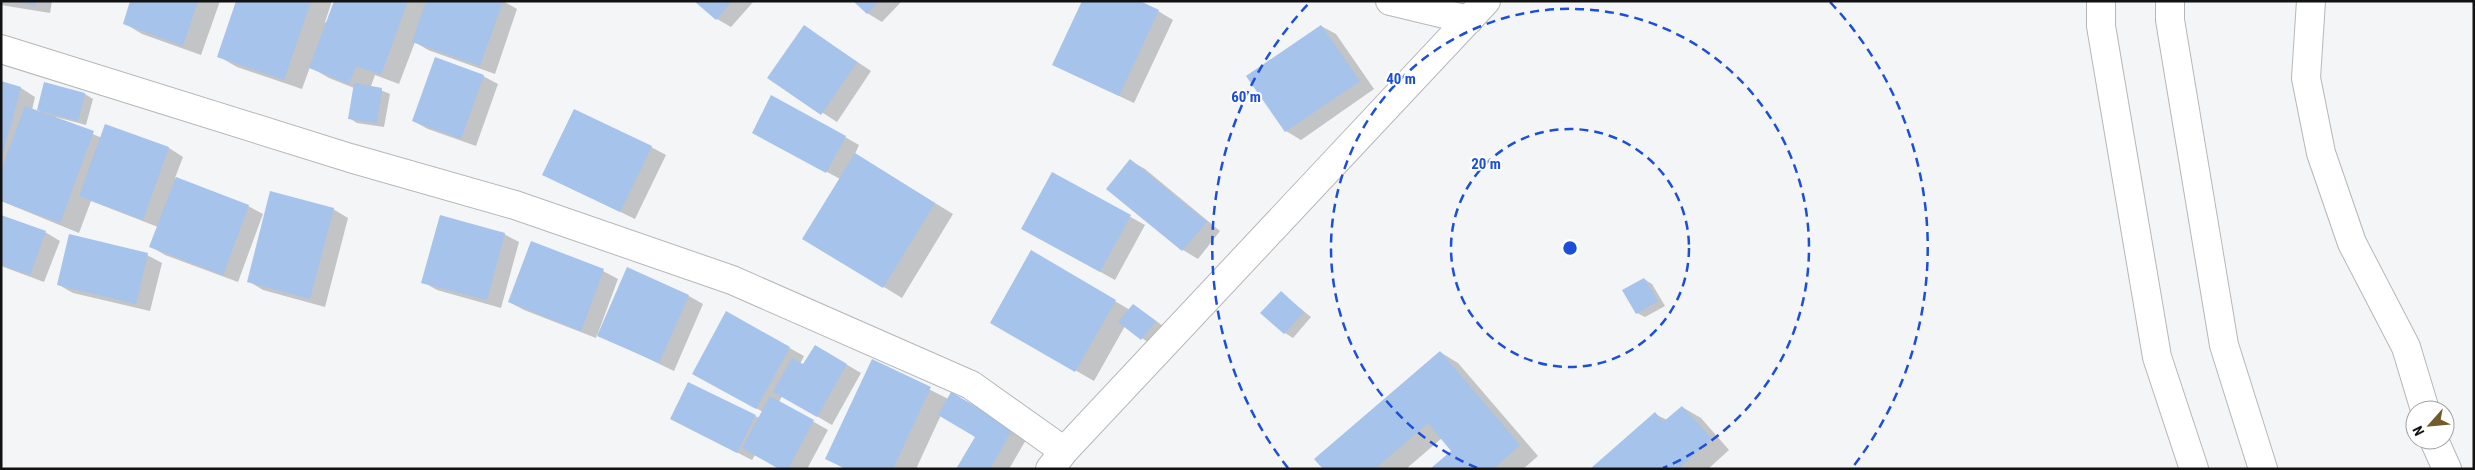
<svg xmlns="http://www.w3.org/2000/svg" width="2475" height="470" font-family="'Roboto Condensed',sans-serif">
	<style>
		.shadow { fill: #0003 }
		.building { fill: #a6c3ec }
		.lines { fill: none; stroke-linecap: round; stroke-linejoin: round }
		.minor-casing { stroke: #b6b7b9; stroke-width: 30 }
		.trunk-casing { stroke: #b6b7b9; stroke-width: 30 }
		.minor { stroke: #fff; stroke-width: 28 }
		.trunk { stroke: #fff; stroke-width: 28 }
		.ring { fill: none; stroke: #1d4ed8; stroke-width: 2.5; stroke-dasharray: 9 6 }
		.centre { fill: #1d4ed8; stroke: #fff; stroke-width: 2.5 }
		.ring-label { font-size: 15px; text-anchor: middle; font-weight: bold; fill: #1d4ed8; stroke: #fff; stroke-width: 4; stroke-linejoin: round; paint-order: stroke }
	</style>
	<rect width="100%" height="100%" fill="#f3f5f7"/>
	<path class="shadow" d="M1,1h51l-2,12 -49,-8z
		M132,1h88l-19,54 -59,-21 -18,-11z
		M237,1h95l-7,21 2,1 9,-22h167l14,8 -22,65 -67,-24 -13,-8 -16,42 -24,-9 -4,11 19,8 -6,33 -27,-4 -8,-5 5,-30 -25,-10 -19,-11 -8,22 -65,-22 -19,-11z
		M696,1h58l-23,26 -14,-8z
		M855,1h47l-20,21 -15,-9z
		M1158,11l15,9 -39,83 -66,-31z
		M804,26l67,45 -34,51 -68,-44z
		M1321,26l15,8 38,55 -73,51 -15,-9 -38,-55z
		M483,76l15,8 -22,62 -48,-17 -15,-8z
		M1,83l20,5 14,9 -3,13 11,4 -5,-4 7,-26 40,10 8,5 -7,26 -30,-8 -1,1 47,20 4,-12 63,22 14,9 -8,21 73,28 15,8 -25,68 -73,-27 -15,-9 8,-19 -67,-26 -12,32 -78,-32v-27l3,-7h-3z
		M845,137l14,8 -4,9 98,60 -51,84 -98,-60 36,-59 -72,-39z
		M651,147l15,8 -31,64 -91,-44z
		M1131,161l14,8 75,62 -22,28 -15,-9 -75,-61z
		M1053,174l92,51 -30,55 -78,-43z
		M333,209l15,9 -23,89 -62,-17 -15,-9z
		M1,216l44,16 15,9 -16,41 -43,-16z
		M504,234l15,8 -18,66 -64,-18 -14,-8z
		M1032,252l98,58 4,-5 29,21 -14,17 -24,-17 -31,55 -103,-59z
		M147,255l15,8 -12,48 -77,-18 -14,-8z
		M603,271l15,8 -20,54h2l89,-37 14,8 -29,67 -77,-37 -1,4 -72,-28 -15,-8z
		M1644,279l8,5 13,22 -20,11 -8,-4z
		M1281,293l30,24 -18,21 -8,-5z
		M726,313l78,43 -4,8 4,2 11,-20 46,27 -29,52 -50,-29 -3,6 49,28 -21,39h-27l-25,-14 -3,5 -81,-41 84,-3 5,2 3,-6 -70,-38z
		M1440,352l18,11 80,93 -15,13h-91l21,-18 -11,-13 -36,31h-82z
		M872,361l155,77 -18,31h-51l19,-33 -36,-21 -25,54h-71l-18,-11z
		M1682,407l19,11 28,32 -21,19h-116l63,-55 12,6z"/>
	<path class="building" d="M14,1h22v5z
		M130,1h68l-15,45 -60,-22z
		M236,1h75l-27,79 -67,-23z
		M334,1h74l-27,74 -25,-9 -7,18 -40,-16z
		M426,1h77l-23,65 -68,-24z
		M694,1h38l-16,19z
		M853,1h26l-12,13z
		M1082,1h58l19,9 -40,86 -67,-31z
		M804,25l53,37 -36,53 -54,-37z
		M1321,25l39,56 -75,51 -39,-56z
		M435,57l49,18 -23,64 -49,-18z
		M1,81l20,6 -19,70h-1z
		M44,82l41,11 -7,28 -41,-11z
		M354,83l28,5 -5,35 -29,-4z
		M771,95l75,41 -20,37 -74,-40z
		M25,106l69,25 -34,92 -59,-22v-31z
		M574,109l78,37 -32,66 -78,-37z
		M105,124l64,23 -26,73 -64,-24z
		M855,153l80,50 -52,85 -81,-49z
		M1130,159l77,63 -25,29 -76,-62z
		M1052,172l79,43 -31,57 -79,-43z
		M176,177l73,28 -26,70 -74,-28z
		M270,191l64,17 -24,91 -63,-17z
		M1,215l45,16 -16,44 -29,-10z
		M440,215l65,18 -18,67 -66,-17z
		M69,234l79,19 -12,51 -79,-19z
		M531,241l73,28 -23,62 -73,-29z
		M1031,250l85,50 -41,72 -85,-49z
		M627,267l62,28 -30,68 -62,-27z
		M1644,278l14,23 -22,13 -14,-24z
		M1281,291l23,21 -20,22 -24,-21z
		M1133,304l23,17 -15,19 -23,-18z
		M726,311l64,36 -34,62 -64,-35z
		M815,345l32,19 -30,53 -44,-25 19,-34 11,6z
		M1440,351l80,94 -27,24h-63l21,-18 -23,-28 -51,44 1,2h-55l-9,-10z
		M872,359l59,28 -38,82h-47l-21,-10z
		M688,382l68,33 -19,38 -67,-34z
		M951,392l62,36 -23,41h-34l19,-32 -37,-22z
		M770,396l44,24 -26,49h-9l-37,-21z
		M1682,406l30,33 -34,30h-88l65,-57 8,10z"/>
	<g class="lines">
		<defs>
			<path id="minor" d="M1390,1l79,19
				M2311,1l-5,77 15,75 31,90 54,104 19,63
				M1,49l349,109 165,47 217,75 239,105 93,66
				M2434,440l13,29
				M1050,469l14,-18 422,-450"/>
			<path id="trunk" d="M2101,1v25l56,331 37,112
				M2170,1v19l54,325 39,124"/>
		</defs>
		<use href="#minor" class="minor-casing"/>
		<use href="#trunk" class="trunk-casing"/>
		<use href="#minor" class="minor"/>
		<use href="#trunk" class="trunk"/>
	</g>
	<g class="ring">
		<circle cx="1570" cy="248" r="119"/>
		<path d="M1477 468A239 239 0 1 1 1663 468"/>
		<path d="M1288 468A358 358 0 0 1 1310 2M1830 2A358 358 0 0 1 1852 468"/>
	</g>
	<circle cx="1570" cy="248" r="8" class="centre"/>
	<g class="ring-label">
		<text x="1401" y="84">40 m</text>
		<text x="1246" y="102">60 m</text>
		<text x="1486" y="169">20 m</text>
	</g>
	<rect width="2475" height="470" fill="none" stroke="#121213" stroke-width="5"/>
	<g transform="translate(2430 425) rotate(243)"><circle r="24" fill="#ffffff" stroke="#a0a0a1"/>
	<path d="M0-4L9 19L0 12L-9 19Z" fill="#725b2b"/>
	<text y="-8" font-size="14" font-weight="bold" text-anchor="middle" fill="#121213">N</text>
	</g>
</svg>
